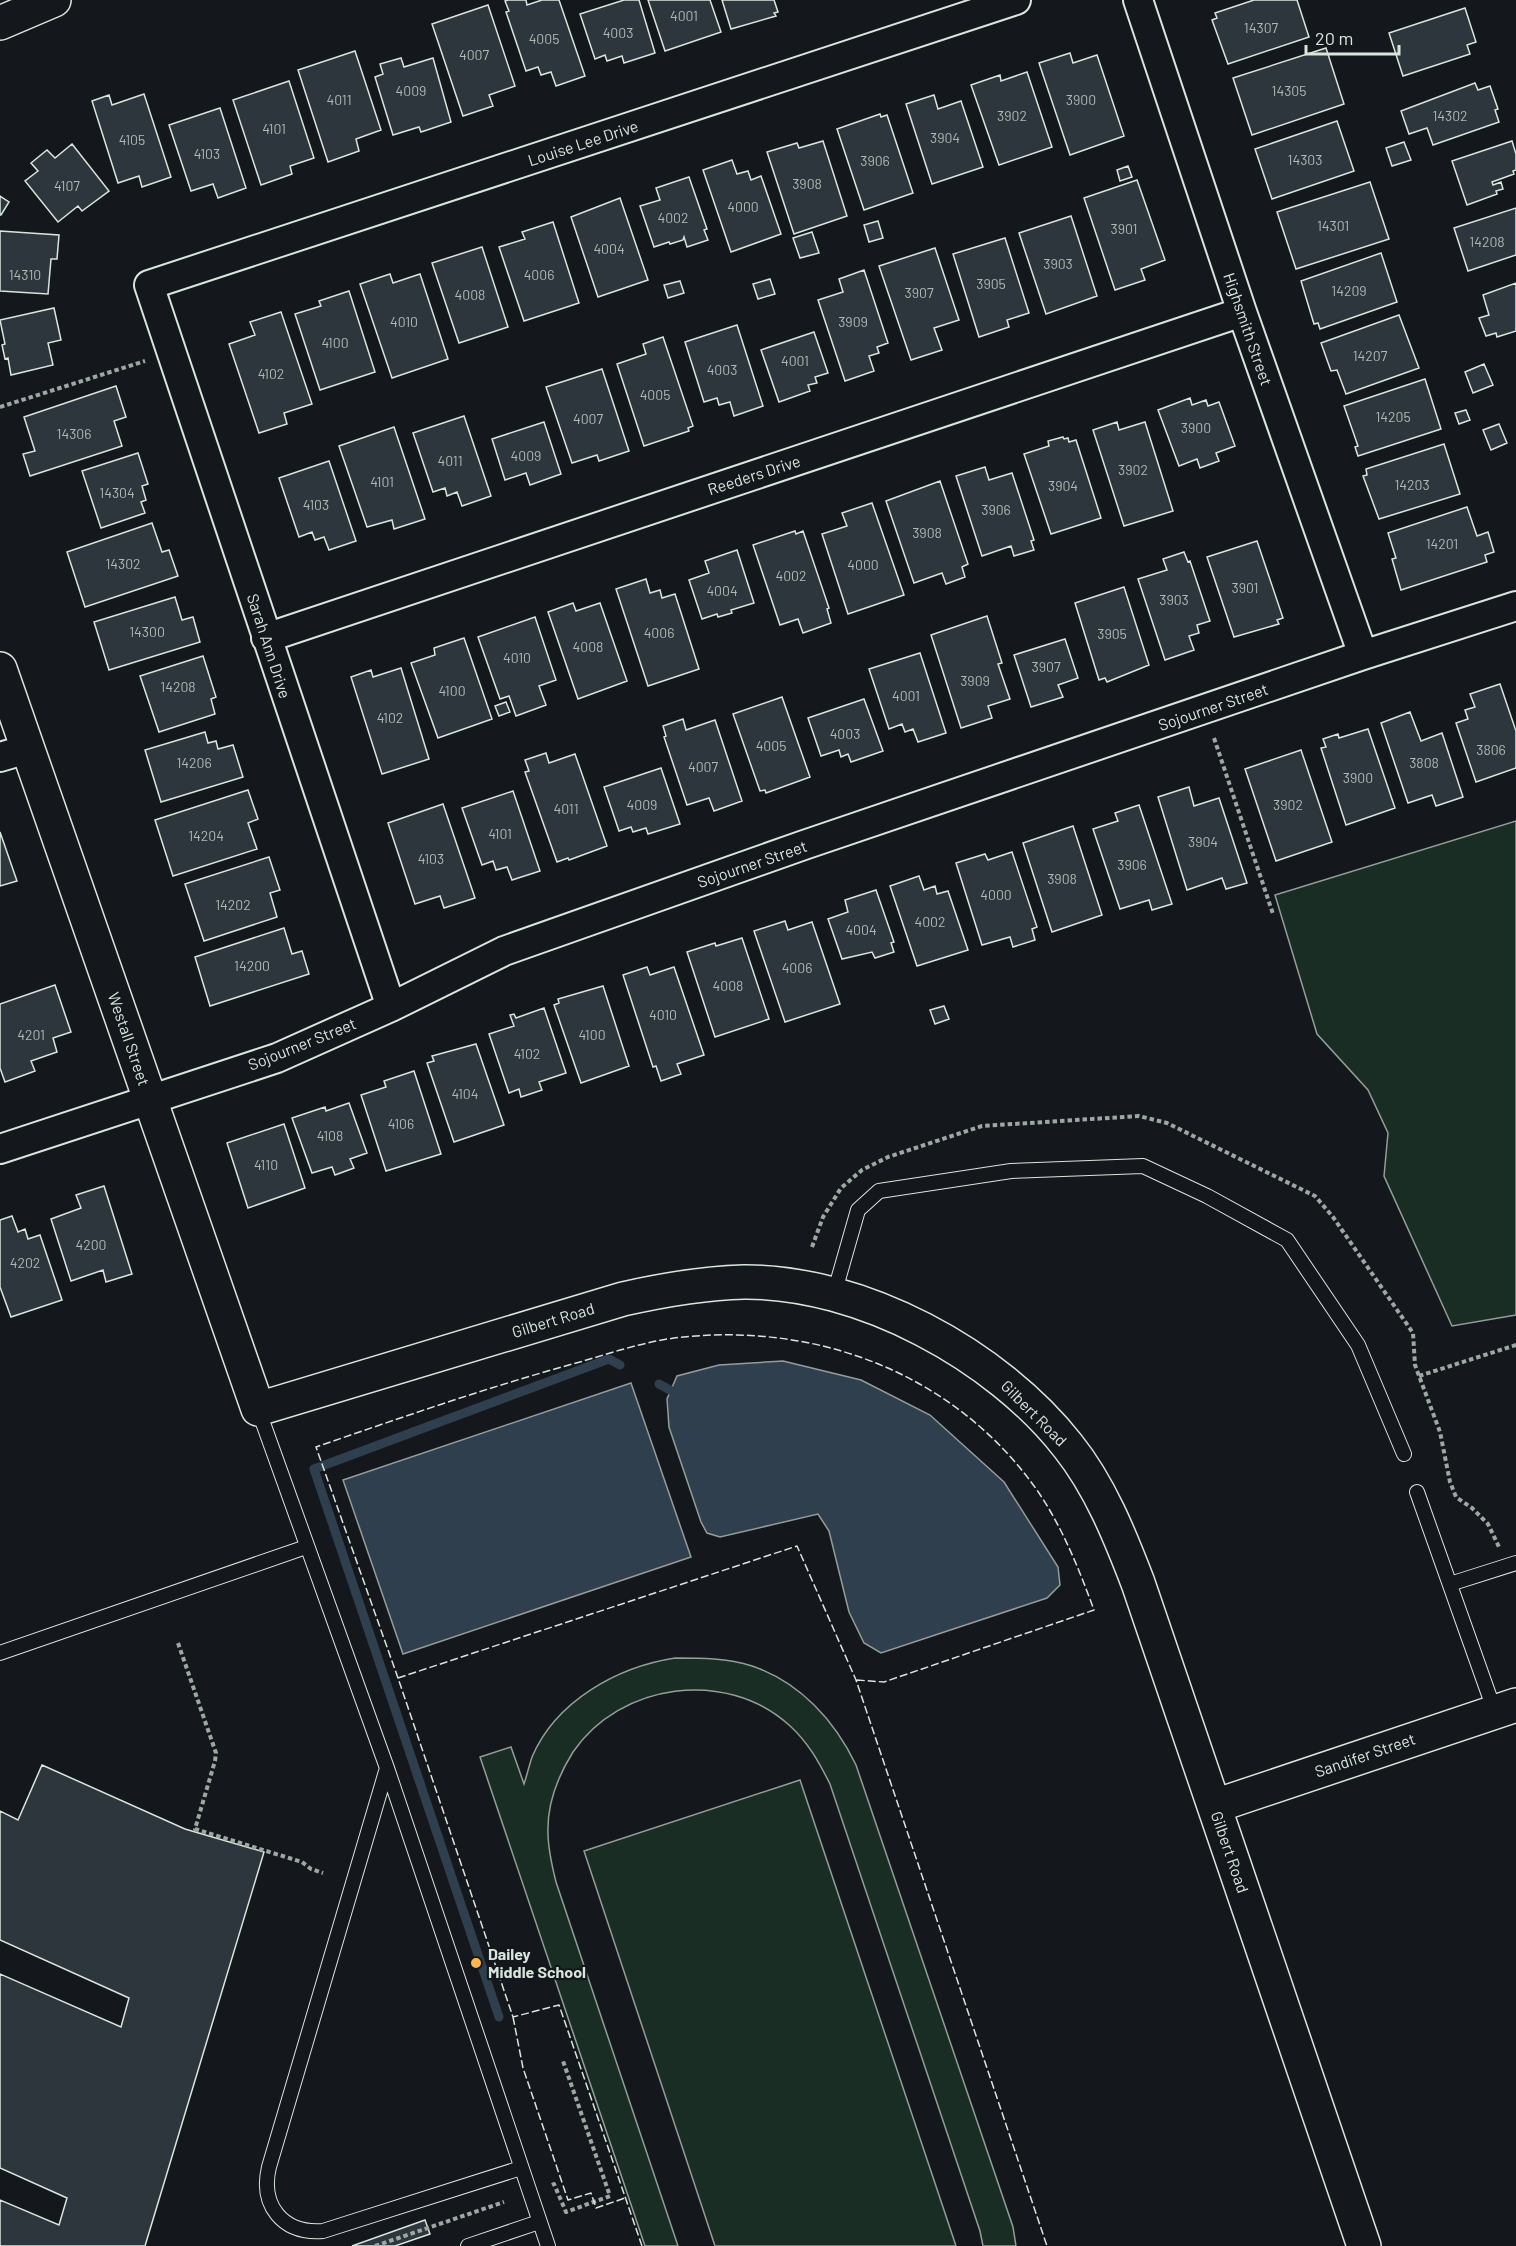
<svg xmlns="http://www.w3.org/2000/svg" width="1516" height="2246" font-family="Barlow,sans-serif">
	<style>
		.green { fill: #1a2d24; stroke: #939e99; stroke-width: 1.5 }
		.water { fill: #2f3f4d; stroke: #939e99; stroke-width: 1.5 }
		.lines { fill: none; stroke-linecap: round; stroke-linejoin: round }
		.stream { stroke: #2f3f4d; stroke-width: 9 }
		.building { fill: #2c363c; stroke: #d8e6dc; stroke-width: 1.5 }
		.service-casing { stroke: #d8e6dc; stroke-width: 16 }
		.minor-casing { stroke: #d8e6dc; stroke-width: 32 }
		.tertiary-casing { stroke: #d8e6dc; stroke-width: 36 }
		.path { stroke: #9da8a2; stroke-width: 4; stroke-dasharray: 4.5 3; stroke-linecap: butt }
		.service { stroke: #14181c; stroke-width: 14 }
		.minor { stroke: #14181c; stroke-width: 28 }
		.tertiary { stroke: #14181c; stroke-width: 33 }
		.fence { stroke: #d8e6dc; stroke-width: 1.5; stroke-dasharray: 8 3; stroke-linecap: butt }
		.poi-dot { fill: #ffb74d; stroke: #14181c; stroke-width: 2 }
		.labels { text-anchor: middle; stroke-width: 4.5; stroke-linejoin: round; paint-order: stroke }
		.number-label { font-size: 14px; fill: #adbab4 }
		.street-label { font-size: 16px; fill: #d8e6dc; stroke: #14181c }
		.poi-label { font-size: 16px; font-weight: bold; fill: #d8e6dc; stroke: #14181c; text-anchor: start }
	</style>
	<rect width="100%" height="100%" fill="#14181c"/>
	<path class="green" d="M1516,821v494l-64,11 -68,-150 4,-43 -20,-43 -51,-56 -42,-139z
		M675,1658c26,0 52,0 77,8 48,16 83,55 104,99l157,462 3,19h-33l-3,-15 -150,-447c-11,-22 -22,-42 -41,-59 -63,-57 -169,-42 -216,27 -15,24 -26,53 -25,81 0,17 4,33 8,49l122,364h-33l-165,-489 31,-10 13,37c3,-9 5,-18 8,-27 24,-56 85,-90 143,-99z
		M800,1780l156,466h-241l-131,-395z"/>
	<path class="water" d="M783,1361l78,19 69,35 74,67 54,85 2,18 -13,13 -166,55 -17,-10 -15,-31 -20,-81 -11,-17 -98,23 -13,-4 -6,-11 -32,-95 -2,-28 10,-23 42,-11z
		M631,1383l60,174 -288,97 -60,-174z"/>
	<g class="lines">
		<path class="stream" d="M659,1384l22,12
			M499,2017l-185,-548 295,-110 11,6"/>
	</g>
	<path class="building" d="M508,0h18l1,5 15,-5h17l26,76 -29,10 -5,-14 -10,3 -3,-8 -12,4 -20,-59 3,-1 -4,-10z
		M624,0h15l16,53 -31,10 -2,-7 -15,5 -2,-6 -10,4 -15,-45z
		M648,0h62l11,32 -56,19z
		M722,0h52l4,12 -4,1 2,3 -45,13z
		M1254,0h43l12,37 -81,27 -16,-44 5,-2 -2,-5z
		M488,5l27,81 -26,9 4,11 -30,10 -31,-92z
		M1465,8l11,34 -9,3 3,9 -67,22 -14,-43z
		M1326,48l18,56 -92,31 -19,-57z
		M355,51l26,79 -25,9 3,12 -31,11 -30,-92z
		M1070,53l3,10 24,-8 27,81 -54,19 -31,-92z
		M401,58l3,9 29,-9 18,64 -30,10 -2,-5 -26,8 -18,-58 8,-3 -3,-10z
		M1027,72l25,75 -53,18 -28,-80 29,-10 1,6z
		M289,81l25,77 -24,8 2,8 -31,11 -28,-85z
		M1475,83l3,7 12,-4 8,23 -3,1 4,12 -66,23 -6,-17 -18,6 -8,-23z
		M144,94l27,83 -29,10 -3,-11 -21,7 -26,-82 17,-6 3,10z
		M934,95l4,14 23,-8 22,66 -51,17 -26,-80z
		M220,108l26,80 -28,10 -5,-14 -22,7 -22,-66z
		M880,114l1,3 6,-2 26,78 -49,17 -27,-81z
		M1337,121l17,50 -82,28 -17,-50z
		M823,141l24,75 -53,18 -27,-82 30,-9 2,5z
		M1512,141l4,13v16l-3,1 1,3 -22,8 1,3 8,-3 2,7 -7,2 1,3 -30,11 -15,-44z
		M1404,142l7,18 -19,6 -6,-18z
		M72,144l37,47 -27,20 -4,-5 -20,16 -33,-41 13,-10 -7,-8 16,-13 8,8z
		M732,160l5,14 11,-3 3,9 10,-4 20,58 -50,18 -28,-82z
		M1128,166l4,11 -12,4 -3,-11z
		M689,177l18,52 -3,1 4,10 -21,7 -3,-10 -1,3 -13,4 -1,-2 -15,5 -14,-41 20,-6 -4,-12z
		M1137,180l28,80 -24,9 4,11 -30,10 -31,-92z
		M1370,182l19,57 -93,30 -19,-57z
		M0,196l9,6 -8,13h-1z
		M620,198l28,82 -50,17 -27,-80z
		M1516,208v47l-48,16 -14,-43z
		M1071,216l26,80 -51,18 -27,-81z
		M878,221l5,17 -14,4 -5,-17z
		M553,222l26,81 -55,18 -25,-74 26,-8 -3,-7z
		M0,231l59,4 -2,24h-6l-3,35 -48,-3z
		M812,232l7,21 -19,5 -7,-20z
		M1005,238l24,75 -22,7 2,7 -30,10 -26,-83z
		M482,247l26,80 -49,16 -27,-80z
		M935,248l24,72 -25,8 8,22 -31,10 -32,-94z
		M1381,253l16,49 -77,27 -2,-6 -4,1 -13,-43z
		M864,270l24,73 -11,4 2,6 -10,3 5,15 -29,10 -27,-81 25,-8 -4,-13z
		M390,274l3,9 27,-9 28,85 -56,19 -32,-94z
		M770,279l5,15 -17,5 -5,-15z
		M680,281l4,12 -16,5 -4,-13z
		M1516,283v48l-19,6 -1,-4 -10,3 -7,-18 10,-3 -6,-20z
		M349,291l26,81 -55,18 -25,-76 26,-8 -2,-5z
		M54,308l7,32 -13,3 5,22 -42,10 -3,-17 -3,1 -3,-14 3,-1 -5,-24z
		M281,312l31,92 -28,9 3,11 -28,9 -30,-89 26,-9 -5,-13z
		M1399,315l20,53 -73,26 -9,-24 -6,1 -10,-28z
		M737,325l26,81 -29,10 -4,-14 -11,3 -2,-7 -13,4 -19,-60z
		M814,332l14,41 -13,4 2,6 -9,2 2,6 -31,11 -18,-52z
		M663,337l30,89 -5,2 1,3 -45,15 -27,-82 29,-10 -3,-10z
		M1484,364l9,21 -20,8 -8,-21z
		M602,369l27,82 -30,10 -2,-6 -25,8 -26,-76z
		M1425,379l16,50 -83,27 -3,-9 3,-1 -14,-40z
		M116,386l10,31 -12,4 8,25 -92,30 -7,-22 12,-3 -11,-34z
		M1190,398l2,7 14,-5 2,6 11,-4 16,44 -19,7 3,8 -19,7 -3,-9 -18,7 -21,-56z
		M1466,410l4,10 -11,4 -4,-11z
		M464,416l27,80 -29,10 -5,-14 -10,4 -2,-8 -12,4 -20,-59z
		M544,422l17,52 -31,11 -4,-12 -21,7 -13,-41z
		M1117,422l2,8 26,-8 28,89 -49,15 -31,-96z
		M1499,424l8,19 -16,7 -8,-20z
		M394,427l31,92 -31,10 -2,-9 -25,7 -28,-81z
		M1063,437l1,2 4,-1 1,4 7,-2 25,78 -50,16 -27,-80 25,-8 -1,-5z
		M1444,444l16,50 -81,25 -16,-43 4,-1 -1,-6z
		M138,453l10,31 -6,2 4,14 -5,2 4,11 -44,15 -19,-57z
		M329,461l27,80 -27,9 -5,-13 -9,3 -3,-8 -13,5 -20,-59z
		M985,467l4,13 23,-7 22,67 -3,1 3,9 -20,6 -3,-10 -29,10 -26,-80z
		M940,481l28,83 -6,3 3,10 -19,7 -4,-11 -28,10 -28,-82z
		M872,503l32,92 -56,19 -26,-80 25,-8 -5,-13z
		M1467,507l10,29 11,-4 6,20 -9,3 2,7 -86,28 -9,-31 4,-1 -8,-25z
		M152,523l10,29 7,-2 9,26 -93,31 -18,-55z
		M795,531l1,3 7,-3 26,77 -2,1 4,14 -28,10 -5,-14 -18,6 -27,-80z
		M1257,541l26,77 -6,2 2,4 -45,13 -27,-80z
		M737,550l17,53 -23,7 1,3 -14,4 -1,-3 -15,5 -13,-39 20,-7 -4,-12z
		M1184,552l4,10 2,-1 20,60 -13,4 2,8 -10,3 5,14 -29,10 -27,-81 29,-9 -4,-11z
		M646,579l4,14 10,-3 2,8 13,-4 24,75 -51,17 -32,-97z
		M1124,587l25,78 -42,17 -2,-4 -6,2 -24,-77z
		M175,597l7,23 11,-3 7,25 -91,28 -15,-48z
		M573,603l3,8 24,-8 27,78 -49,18 -30,-87z
		M987,616l15,47 -4,1 12,35 -22,7 4,12 -31,10 -30,-93z
		M535,617l21,63 -17,6 7,19 -30,11 -7,-20 -9,3 -22,-62z
		M464,638l28,81 -54,19 -27,-75 24,-8 -1,-7z
		M1065,639l13,39 -20,7 5,12 -32,10 -17,-52z
		M920,653l26,80 -28,9 -5,-13 -8,3 -3,-8 -13,5 -20,-60z
		M203,656l13,41 -5,2 4,15 -56,18 -19,-56z
		M401,668l28,91 -47,15 -31,-97 20,-7 2,7z
		M1500,684l16,47v37l-40,14 -20,-59 12,-4 -3,-9 10,-3 -5,-13z
		M782,697l28,80 -44,16 -1,-3 -5,1 -27,-77z
		M864,699l19,52 -32,11 -3,-8 -7,3 -2,-7 -18,6 -13,-38z
		M506,702l4,10 -11,4 -4,-10z
		M1410,712l11,29 21,-8 21,64 -27,9 -4,-11 -24,8 -27,-80z
		M683,719l3,11 29,-10 27,81 -28,10 -5,-13 -22,7 -23,-68 2,-1 -3,-10z
		M1368,729l27,79 -49,17 -25,-77 5,-1 -3,-8 15,-5 1,4z
		M205,732l3,11 8,-2 2,8 15,-4 10,32 -82,25 -16,-52z
		M1301,750l31,92 -56,19 -31,-92z
		M546,753l3,10 26,-9 32,92 -38,14 -1,-2 -11,4 -32,-90 4,-1 -4,-11z
		M661,768l19,56 -32,10 -2,-6 -13,4 -2,-5 -12,4 -15,-44z
		M1189,787l5,19 25,-8 28,85 -21,6 -4,-11 -35,12 -29,-93z
		M248,790l10,29 -10,4 9,26 -84,27 -18,-56z
		M513,791l27,80 -28,9 -5,-13 -11,3 -3,-9 -11,4 -20,-57z
		M443,804l32,94 -31,10 -4,-12 -25,8 -27,-81z
		M1139,805l33,99 -20,6 -3,-10 -29,9 -27,-80 25,-8 -3,-8z
		M1073,826l29,89 -50,17 -29,-89z
		M0,832l17,49 -17,5z
		M1012,852l25,75 -5,2 3,11 -22,7 -3,-10 -28,8 -26,-82 29,-9 3,6z
		M269,857l11,33 -10,3 7,24 -73,24 -19,-57z
		M919,876l5,14 11,-4 2,8 11,-3 20,59 -51,16 -27,-80z
		M876,890l18,52 -3,1 3,9 -19,6 -3,-6 -30,7 -14,-40 20,-7 -3,-12z
		M785,921l3,9 24,-8 28,82 -55,18 -31,-91z
		M284,928l8,26 10,-3 7,23 -99,32 -15,-49z
		M742,938l27,81 -54,18 -28,-85 28,-9 1,3z
		M647,967l3,8 24,-8 30,88 -27,9 4,10 -20,7 -5,-15 -3,1 -30,-92z
		M55,985l16,47 -18,6 4,14 -26,9 4,10 -30,11 -5,-14v-64z
		M603,986l26,80 -48,17 -27,-78 5,-2 -1,-4z
		M944,1006l5,13 -14,5 -5,-14z
		M544,1008l22,65 -27,9 3,8 -21,7 -2,-8 -10,4 -20,-59 25,-8 -4,-11 4,-1 2,4z
		M476,1044l28,81 -50,17 -27,-79 7,-2 -2,-5z
		M414,1071l27,83 -55,17 -25,-76 25,-8 -2,-6z
		M349,1103l18,50 -17,6 4,9 -19,7 -3,-8 -20,6 -20,-55 33,-11 1,4z
		M284,1124l21,64 -57,20 -21,-65z
		M104,1186l28,88 -26,8 -3,-12 -32,11 -20,-62 30,-11 -5,-13z
		M12,1216l6,16 7,-3 3,10 12,-4 22,65 -51,17 -11,-30v-67z
		M42,1765l143,64 79,23 -119,394h-145v-46l59,25 8,-27 -67,-30v-194l121,53 8,-29 -129,-58v-129l18,9z
		M425,2220l5,14 -35,12h-43z"/>
	<g class="lines">
		<defs>
			<path id="service" d="M834,1294l24,-84 21,-19 132,-20 132,-5 64,30 80,44 71,105 46,109
				M258,1409l129,359 161,478
				M1417,1492l78,220
				M1450,1584l66,-21
				M0,1653l306,-106
				M387,1768l-118,399c-9,38 13,67 54,64l198,-63
				M468,2246l71,-24"/>
			<path id="minor" d="M1138,0l104,312 121,343
				M266,638l976,-326
				M0,757l27,-8
				M391,1007l-242,-722 867,-285
				M0,1149l277,-91 114,-51 113,-56 300,-106 559,-190 153,-49"/>
			<path id="tertiary" d="M0,23l54,-23
				M0,669l258,740 365,-110c40,-9 80,-16 121,-17 117,-1 253,73 324,164 32,40 52,90 70,137l226,663
				M1215,1806l301,-101"/>
		</defs>
		<use href="#service" class="service-casing"/>
		<use href="#minor" class="minor-casing"/>
		<use href="#tertiary" class="tertiary-casing"/>
		<path class="path" d="M0,407l145,-46
			M1214,738l59,176
			M812,1247l11,-30 18,-29 21,-18 26,-13 94,-31 157,-10 28,7 148,73 18,21 80,116 2,32 25,67 10,50 6,15 16,11 16,16 11,23
			M1419,1376l97,-31
			M178,1643l38,110 -1,8 -20,68 107,33 9,7 12,4
			M552,2185l2,-1 12,28 44,-16 -47,-135
			M375,2246l129,-44"/>
		<use href="#service" class="service"/>
		<use href="#minor" class="minor"/>
		<use href="#tertiary" class="tertiary"/>
		<path class="fence" d="M398,1678l399,-132 59,134 191,566
			M513,2017l10,51 45,132 23,-7 5,15 29,-10
			M642,2246l-83,-241 -46,12 -115,-339 -82,-231c87,-30 175,-61 264,-85 34,-10 69,-22 104,-25 138,-14 274,39 355,156 24,36 40,76 55,117l-210,72 -28,-2"/>
	</g>
	<circle class="poi-dot" cx="476" cy="1963" r="6"/>
	<g class="labels">
		<g class="number-label">
			<text x="684" y="21">4001</text>
			<text x="1261" y="33">14307</text>
			<text x="618" y="38">4003</text>
			<text x="544" y="44">4005</text>
			<text x="474" y="60">4007</text>
			<text x="411" y="96">4009</text>
			<text x="1289" y="96">14305</text>
			<text x="339" y="105">4011</text>
			<text x="1081" y="105">3900</text>
			<text x="1012" y="121">3902</text>
			<text x="1450" y="121">14302</text>
			<text x="274" y="134">4101</text>
			<text x="945" y="143">3904</text>
			<text x="132" y="145">4105</text>
			<text x="207" y="159">4103</text>
			<text x="1305" y="165">14303</text>
			<text x="875" y="166">3906</text>
			<text x="807" y="189">3908</text>
			<text x="67" y="191">4107</text>
			<text x="743" y="212">4000</text>
			<text x="673" y="223">4002</text>
			<text x="1333" y="231">14301</text>
			<text x="1124" y="234">3901</text>
			<text x="1487" y="247">14208</text>
			<text x="609" y="254">4004</text>
			<text x="1058" y="269">3903</text>
			<text x="25" y="280">14310</text>
			<text x="539" y="280">4006</text>
			<text x="991" y="289">3905</text>
			<text x="1349" y="296">14209</text>
			<text x="919" y="298">3907</text>
			<text x="470" y="300">4008</text>
			<text x="404" y="327">4010</text>
			<text x="853" y="327">3909</text>
			<text x="335" y="348">4100</text>
			<text x="1370" y="361">14207</text>
			<text x="795" y="366">4001</text>
			<text x="722" y="375">4003</text>
			<text x="271" y="379">4102</text>
			<text x="655" y="400">4005</text>
			<text x="1393" y="422">14205</text>
			<text x="588" y="424">4007</text>
			<text x="1196" y="433">3900</text>
			<text x="74" y="439">14306</text>
			<text x="526" y="461">4009</text>
			<text x="450" y="466">4011</text>
			<text x="1133" y="475">3902</text>
			<text x="382" y="487">4101</text>
			<text x="1412" y="490">14203</text>
			<text x="1063" y="491">3904</text>
			<text x="117" y="498">14304</text>
			<text x="316" y="510">4103</text>
			<text x="996" y="515">3906</text>
			<text x="927" y="538">3908</text>
			<text x="1442" y="549">14201</text>
			<text x="123" y="569">14302</text>
			<text x="863" y="570">4000</text>
			<text x="791" y="581">4002</text>
			<text x="1245" y="593">3901</text>
			<text x="722" y="596">4004</text>
			<text x="1174" y="605">3903</text>
			<text x="147" y="637">14300</text>
			<text x="659" y="638">4006</text>
			<text x="1112" y="639">3905</text>
			<text x="588" y="652">4008</text>
			<text x="517" y="663">4010</text>
			<text x="1046" y="672">3907</text>
			<text x="975" y="686">3909</text>
			<text x="178" y="692">14208</text>
			<text x="452" y="696">4100</text>
			<text x="906" y="701">4001</text>
			<text x="390" y="723">4102</text>
			<text x="845" y="739">4003</text>
			<text x="771" y="751">4005</text>
			<text x="1491" y="755">3806</text>
			<text x="194" y="768">14206</text>
			<text x="1424" y="768">3808</text>
			<text x="703" y="772">4007</text>
			<text x="1358" y="783">3900</text>
			<text x="642" y="810">4009</text>
			<text x="1288" y="810">3902</text>
			<text x="566" y="814">4011</text>
			<text x="500" y="839">4101</text>
			<text x="206" y="841">14204</text>
			<text x="1203" y="847">3904</text>
			<text x="431" y="864">4103</text>
			<text x="1132" y="870">3906</text>
			<text x="1062" y="884">3908</text>
			<text x="996" y="900">4000</text>
			<text x="233" y="910">14202</text>
			<text x="930" y="927">4002</text>
			<text x="861" y="935">4004</text>
			<text x="252" y="971">14200</text>
			<text x="797" y="973">4006</text>
			<text x="728" y="991">4008</text>
			<text x="663" y="1020">4010</text>
			<text x="31" y="1040">4201</text>
			<text x="592" y="1040">4100</text>
			<text x="527" y="1059">4102</text>
			<text x="465" y="1099">4104</text>
			<text x="401" y="1129">4106</text>
			<text x="330" y="1141">4108</text>
			<text x="266" y="1170">4110</text>
			<text x="91" y="1250">4200</text>
			<text x="25" y="1268">4202</text>
		</g>
		<g class="street-label">
			<text transform="translate(583 143) rotate(-18)" y="6">Louise Lee Drive</text>
			<text transform="translate(1248 329) rotate(71)" y="6">Highsmith Street</text>
			<text transform="translate(754 475) rotate(-18)" y="6">Reeders Drive</text>
			<text transform="translate(269 646) rotate(72)" y="6">Sarah Ann Drive</text>
			<text transform="translate(1213 707) rotate(-19)" y="6">Sojourner Street</text>
			<text transform="translate(752 864) rotate(-19)" y="6">Sojourner Street</text>
			<text transform="translate(129 1039) rotate(71)" y="6">Westall Street</text>
			<text transform="translate(302 1044) rotate(-22)" y="6">Sojourner Street</text>
			<text transform="translate(553 1320) rotate(-17)" y="6">Gilbert Road</text>
			<text transform="translate(1034 1413) rotate(45)" y="6">Gilbert Road</text>
			<text transform="translate(1365 1755) rotate(-19)" y="6">Sandifer Street</text>
			<text transform="translate(1230 1852) rotate(71)" y="6">Gilbert Road</text>
		</g>
		<g class="poi-label">
			<text x="488" y="1960">Dailey<tspan x="488" dy="18">Middle School</tspan></text>
		</g>
	</g>
	<path d="M1306 45v9h93v-9" fill="none" stroke="#d8e6dc" stroke-width="3"/>
	<text x="1315" y="45" font-size="18" fill="#d8e6dc" stroke="#14181c" stroke-width="4.5" paint-order="stroke">20 m</text>
</svg>
